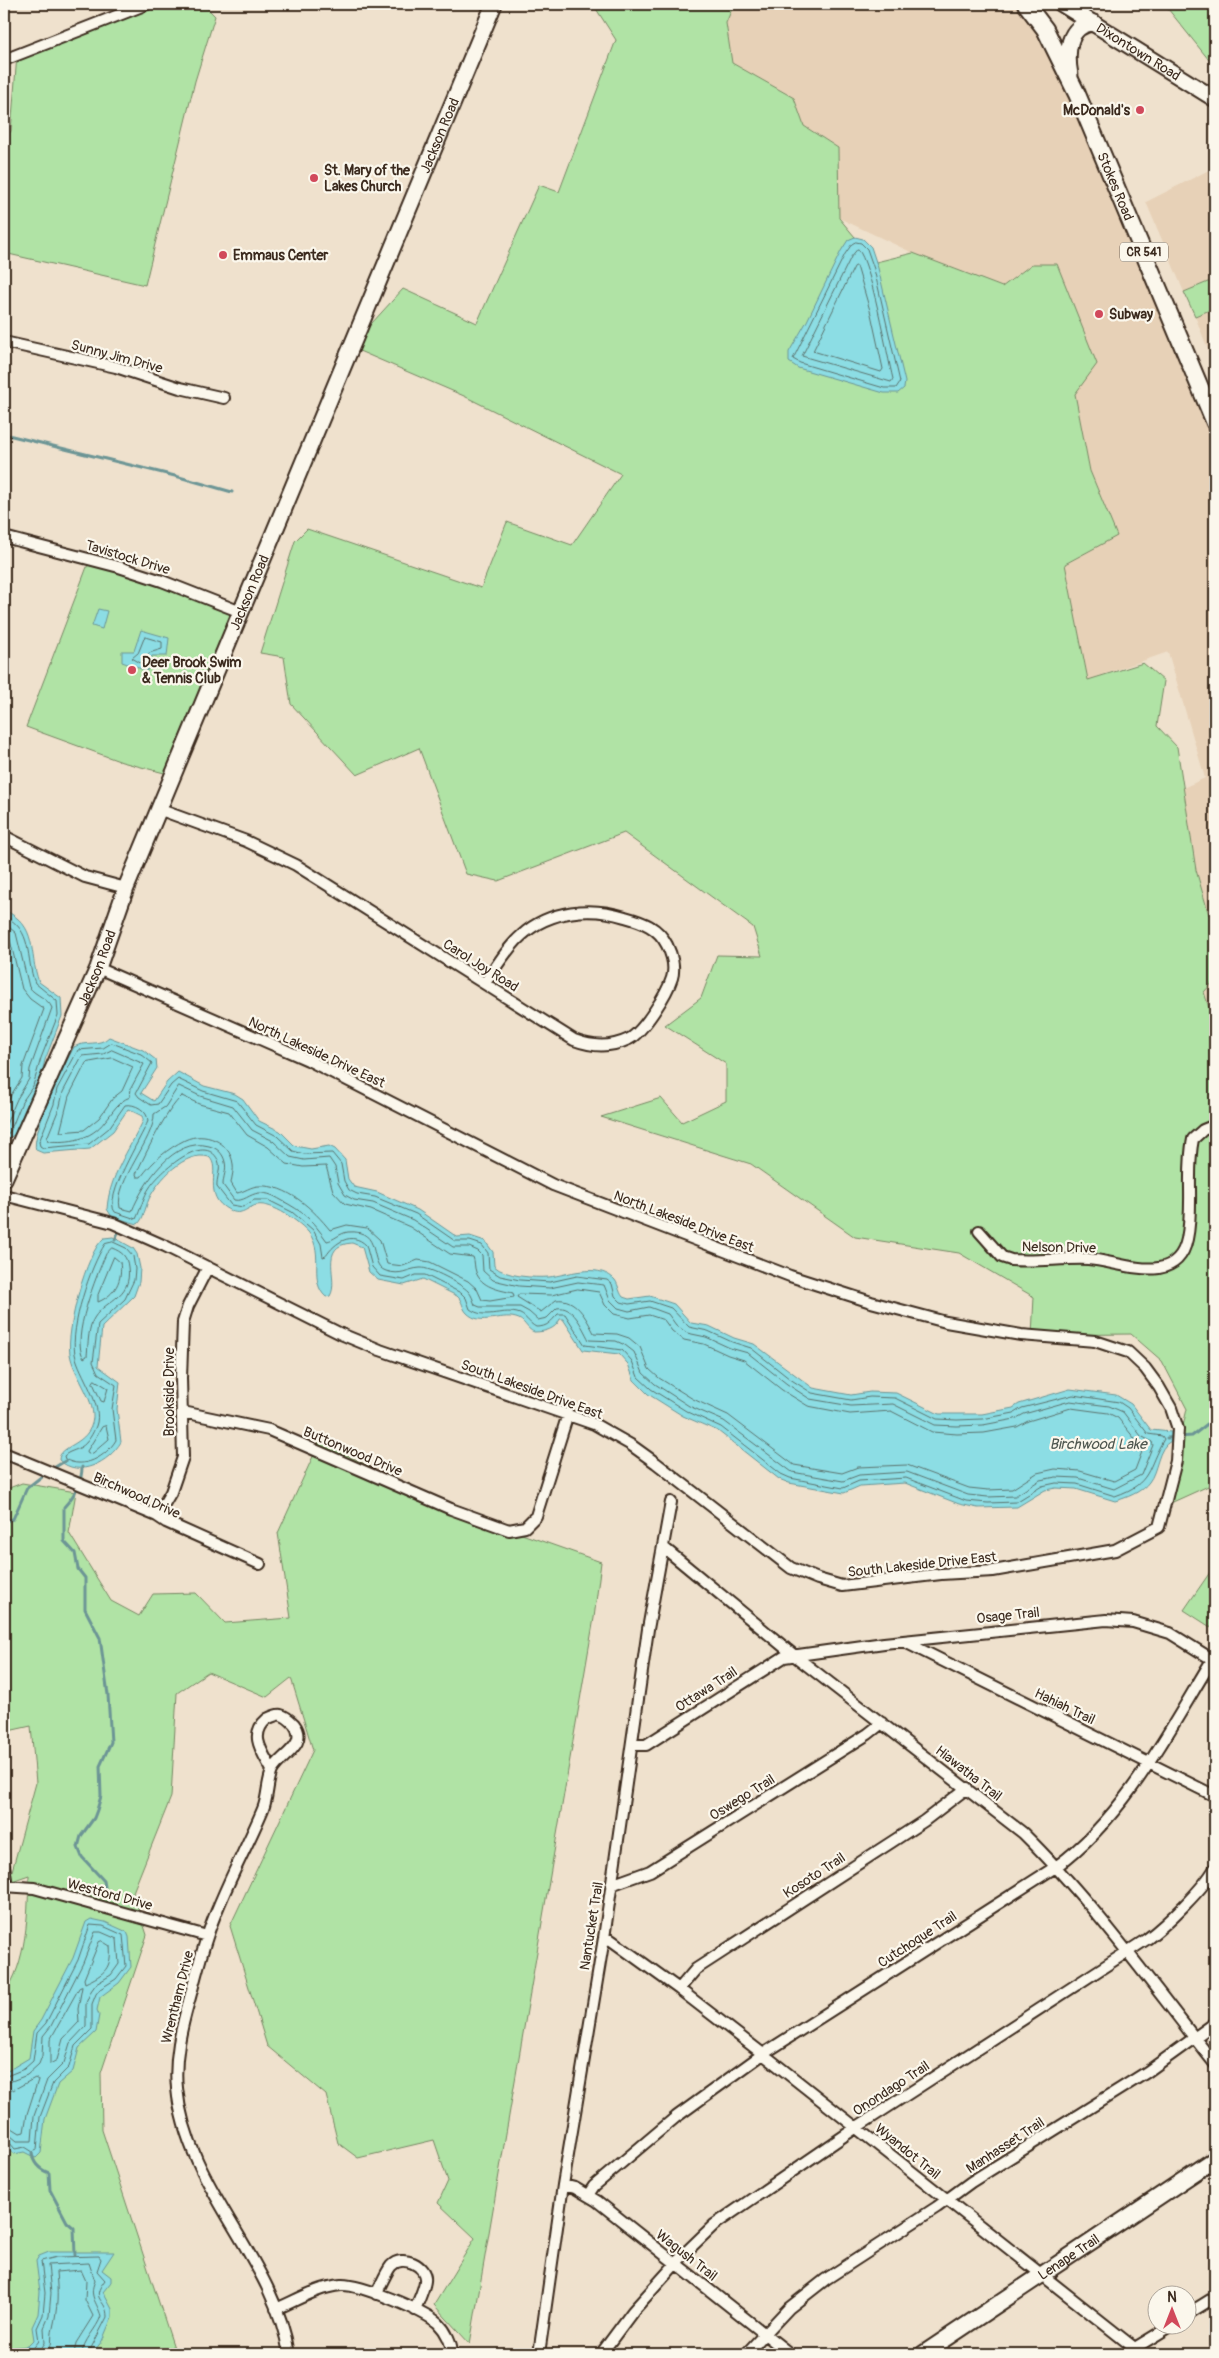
<svg xmlns="http://www.w3.org/2000/svg" width="1219" height="2358" font-family="Pangolin,sans-serif">
	<style>
		.built { fill: #e7d1b7 }
		.green { fill: #b0e3a5; stroke: #768662 }
		.water { fill: #8cdde4; stroke: #6c9595 }
		.lines { fill: none; stroke-linecap: round; stroke-linejoin: round }
		.shore { stroke: #5b726d; stroke-width: 1 }
		.stream { stroke: #6c9595; stroke-width: 3 }
		.street-casing { stroke: #3b2a1e; stroke-width: 14 }
		.secondary-casing { stroke: #3b2a1e; stroke-width: 19 }
		.primary-casing { stroke: #3b2a1e; stroke-width: 20 }
		.street { stroke: #fbf7ec; stroke-width: 10 }
		.secondary { stroke: #fbf7ec; stroke-width: 15 }
		.primary { stroke: #fbf7ec; stroke-width: 16 }
		.poi-dot { fill: #d1495b; stroke: #fbf7ec; stroke-width: 2 }
		.labels { text-anchor: middle; stroke-width: 4.5; stroke-linejoin: round; paint-order: stroke }
		.shield { fill: #fbf7ec; stroke: #75685c; stroke-width: 1 }
		.shield-label { font-size: 12px; font-weight: bold; fill: #3b2a1e }
		.street-label { font-size: 14px; fill: #3b2a1e; stroke: #fbf7ec }
		.poi-label { font-size: 14px; font-weight: bold; fill: #3b2a1e; stroke: #fbf7ec; text-anchor: start }
		.water-label { font-size: 15px; font-style: italic; fill: #4f5750; stroke: #fbf7ec }
	</style>
	<rect width="100%" height="100%" fill="#efe1cd"/>
	<filter id="ink" filterUnits="userSpaceOnUse"><feTurbulence type="fractalNoise" baseFrequency=".02" numOctaves="2"/><feDisplacementMap in="SourceGraphic" scale="10" xChannelSelector="R" yChannelSelector="G"/><feConvolveMatrix kernelMatrix="1 2 1 2 8 2 1 2 1" color-interpolation-filters="sRGB"/></filter>
	<g filter="url(#ink)">
		<path class="built" d="M734,4h292l9,10 180,409v497l-6,-5 -13,-45 -13,-82 22,-10 -37,-126 -80,28 -23,-116 52,-29 -27,-64 -15,-77 -43,-130 -30,23 -89,-34 -74,-35 -1,-70 -34,-22 -10,-28 -62,-35 -6,-40z
			M1215,167v112l-31,13 -38,-90z
			M1215,308v60l-20,-52z
			M1215,980v47l-11,-36z"/>
		<path class="green" d="M147,4h56l12,12 -20,65 -50,204 -141,-32v-111l7,-11 6,-76z
			M593,4h141l-8,19 6,40 62,35 10,28 34,22 1,70 37,44 37,-9 89,34 30,-23h25l40,100 -22,30 15,77 27,65 -52,28 23,116 55,-17 21,18 -7,45 20,21 19,123 13,45 6,5v60l-11,12 11,35v456l-51,23 23,-97 -25,-48 -31,-27 -99,1 2,-38 -75,-44 -104,-16 -104,-73 -150,-47 60,-19 21,24 44,-21v-37l-61,-39 36,-27 16,-43 45,1 -9,-29 -129,-94 -126,48 -32,-7 -47,-126 -62,27 -66,-71 -7,-47 -24,-4 35,-112 12,-12 174,59 26,-66 65,23 49,-71 -157,-78 -114,-49 53,-58 74,34 62,-138 20,7 57,-152z
			M1164,4h51v57l-6,-1z
			M1215,279v29l-20,8 -11,-24z
			M90,559l151,53 -69,163 -50,-13 -96,-35z
			M320,1441l134,69 147,52 -7,56 -124,726 -36,-39 41,-67 -37,-35 10,-22 -14,-41 -76,18 -20,-15 -12,-48 -59,-49 -37,-120 83,-176 -22,-72 -24,19 -59,-25 -31,21 -6,104 -38,95 14,43 -46,138 1,57 74,224h-172v-360c23,-30 24,-82 25,-119l-20,7 27,-99 -5,-57 -27,6v-242l18,-7 54,9 -7,41 42,68 28,15 14,-22 43,-1 29,30 66,-5 -13,-85z
			M1215,1565v65l-31,-20z"/>
		<path class="water" d="M855,237l8,2 8,8 7,21 27,114 -1,6 -6,5h-14l-86,-25 -9,-6v-10l18,-31 34,-70 7,-11z
			M98,609l9,2 -5,18 -10,-3z
			M141,630l28,8 -2,18h-15l-5,15 -25,-9v-11h12z
			M4,910c35,16 24,42 35,72l22,16 1,18 -17,44 -7,29 -11,15 -12,30 -11,8z
			M109,1037l34,13 13,10 1,8 -16,25 13,8 13,-19 11,-10 26,14 31,8 8,5 16,22 21,10 15,15 16,3 18,-3 6,3 10,11 3,19 6,8 23,5 41,18 39,27 13,-1 15,5 8,11 1,14c12,11 40,12 55,11 18,-2 47,-14 64,1 6,5 5,13 10,19l6,2 21,-3 24,8 17,19 18,3 25,12 20,6 59,44 38,7 19,-3 26,1 43,21h43l31,-6 6,-4 51,-15 46,6 15,9 20,26 20,2v9c-14,7 -13,30 -22,41 -7,10 -23,16 -34,19l-39,-12 -20,-1 -11,2 -28,17 -39,1 -19,-4 -54,-21 -45,3 -16,7 -55,-10 -10,-4 -61,-48 -35,-15 -35,-22 -14,-14 -6,-16 -9,-10 -36,-4 -20,-31h-3c-4,10 -15,13 -26,13 -8,-3 -9,-12 -18,-14 -16,-5 -35,9 -49,-5 -5,-5 -4,-12 -10,-17l-34,-17 -19,6 -26,-5 -9,-8 -7,-25 -10,-4c-35,2 -12,37 -22,53l-4,1c-18,-16 -1,-43 -17,-64 -9,-11 -37,-31 -52,-28 -10,2 -15,12 -28,5 -28,-14 -7,-42 -20,-53 -24,-7 -51,23 -60,42 -4,9 -5,19 -11,25l-26,-7 -5,-8c2,-32 22,-59 35,-86 2,-4 1,-3 0,-7l-14,-7 -15,22 -23,18 -47,4 -7,-3c-6,-15 29,-87 38,-103 12,-7 25,0 35,-10z
			M113,1237l20,11 4,6 3,14 -1,14 -5,14 -32,31 -4,39 22,16 -3,27 4,33c-12,20 -42,37 -62,18 0,-16 31,-14 34,-42 1,-20 -20,-44 -23,-64 -4,-23 16,-102 34,-116z
			M91,1919l14,3 22,10 2,5 2,30 -12,16 -19,14 -3,13 2,5 -3,17 -17,16 -6,23 -15,13 -13,35 -4,34 -5,5 -12,-6 -10,2 -6,-4 -4,-8v-69l25,-15 4,-27 8,-11 32,-62 13,-36z
			M49,2252h65l-12,18 9,7v5l-8,10 9,17v8l-10,24 -10,13h-88l11,-7 13,-1 6,-6 -2,-13 6,-13 2,-22 -4,-31 3,-5z"/>
		<g class="lines">
			<path class="shore" d="M856,242l5,1 6,6 7,20 26,113 -4,6h-12l-84,-25 -7,-4 52,-105 7,-10z
				M858,249c13,14 29,106 35,130l-2,3 -89,-26 49,-99z
				M857,266l14,48 12,55 -2,3 -68,-21 41,-84z
				M145,637l17,5v7l-13,4 -7,11 -10,-6 6,-5z
				M4,916c30,14 21,42 31,67l22,18 1,14 -17,43 -8,28 -11,16 -12,30 -6,4
				M4,923l12,10 13,54c7,9 19,11 23,21l-22,61 -1,10 -12,20 -13,30
				M4,931l5,5 13,53 8,10 14,10 -21,57 -1,12 -11,17 -7,16
				M112,1043l29,11 11,9 -16,30 3,4 12,8 7,-1 13,-19 7,-6 25,12 34,10 19,24 21,11 16,15 11,3 28,-1 9,11 3,17 5,9 8,4 18,3 41,17 39,27h15l12,4 6,8 1,16 11,7 20,4 30,2 27,-6 30,4 5,4 3,12 6,6 8,2 21,-3 21,7 18,19 19,4 24,11 19,6 39,31 22,14 39,7 19,-3 25,1 42,21 20,1 25,-1 32,-6 8,-5 51,-13 46,7 9,6 20,26 14,2 2,3c-18,30 -11,44 -49,57l-38,-12 -21,-1 -14,3 -26,16 -28,1 -22,-2 -60,-23 -47,3 -16,7 -53,-10 -9,-4 -60,-47 -35,-16 -35,-22 -13,-12 -6,-16 -10,-11 -37,-5 -20,-31h-7c-8,8 -10,13 -22,13 -8,-4 -10,-12 -19,-14 -17,-4 -32,7 -47,-4l-4,-11 -5,-5 -36,-18h-9l-12,5 -24,-4 -8,-9 -6,-22c-14,-14 -31,-3 -40,11l-3,1 -2,-13 -8,-14 -21,-18 -24,-12h-14l-11,7 -12,-2 -14,-18c-1,-9 5,-18 1,-27 -14,-29 -59,13 -68,27 -7,10 -9,22 -14,32l-21,-7c-12,-14 27,-75 33,-91 0,-10 -13,-18 -23,-16l-16,23 -20,16 -46,4 -3,-2 -1,-4 15,-38 3,-15 21,-39 25,-2z
				M112,1050l32,14 -13,24 -1,9c-13,5 -16,14 -25,24 -14,19 -36,22 -57,20l-1,-3 13,-32 3,-14 19,-36 21,-2z
				M113,1058l20,9 -11,24 -9,7 -14,20 -15,12 -24,2 9,-36 17,-33z
				M179,1086l21,10 33,10 19,24 21,11 17,16 14,3 25,-2 6,9 3,16 7,12 9,5 19,3 40,17 40,27h16l9,4 4,4 1,16 10,9 26,6 31,2 28,-6 26,3 6,15 8,8 11,3 20,-4 19,7 8,11 11,8 19,4 24,11 18,5 39,31 23,15 41,7 42,-2 42,21 22,1 26,-1 32,-6 9,-5 46,-13 39,5 14,6 18,24 11,6 1,3 -12,30 -27,14 -36,-11 -22,-1 -16,3 -25,16 -27,1 -20,-2 -61,-23 -48,3 -16,6 -51,-9 -68,-51 -35,-15 -34,-22 -12,-11 -9,-21 -9,-7 -9,-4 -27,-1c-7,-13 -16,-35 -32,-32l-10,10 -9,2 -9,-8 -9,-5h-40l-5,-2c-2,-5 -3,-10 -7,-14 -7,-7 -38,-24 -48,-23 -14,1 -18,8 -34,3 -19,-6 -2,-42 -38,-39 -8,1 -14,8 -21,9 -15,-21 -23,-29 -46,-41 -7,-4 -12,-7 -22,-7 -10,1 -15,9 -25,7l-11,-15c0,-8 4,-15 2,-23 -2,-9 -8,-14 -16,-16 -35,-10 -66,38 -77,65l-12,-3c-6,-27 35,-69 34,-94l11,-7z
				M182,1096l17,8 30,8 18,23 21,12 19,17 16,3 23,-1 7,25 12,13 26,6 39,17 40,27 23,3c2,4 1,10 3,15 5,15 23,18 37,21l1,4 -24,4 -8,-1 -5,-11 -9,-8 -38,-19 -12,-2 -15,6 -16,-2 -7,-24 -13,-12 -20,-3 -17,5c-16,-20 -43,-46 -71,-44 -8,0 -15,6 -22,7l-6,-10c1,-7 3,-13 2,-19 -3,-23 -29,-33 -48,-24 -18,9 -32,21 -44,37h-4l-1,-3c10,-21 30,-64 46,-78z
				M113,1242l13,6 7,8 2,13 -1,11 -9,19 -27,25 -5,38 5,11 18,12 -4,24 4,31c-10,17 -33,30 -51,19l-1,-3c5,-5 11,-5 17,-9 7,-4 12,-14 15,-21 8,-21 -17,-52 -21,-72 -5,-27 15,-87 30,-110z
				M112,1248c10,4 15,8 16,19 5,33 -26,32 -36,55 -4,10 -4,24 -5,34l-3,2c-14,-18 13,-84 22,-104z
				M114,1257l6,5c3,18 -5,33 -22,40v-7z
				M578,1289l21,3 6,13 9,9 16,4 19,-3 15,5 8,11 12,9 20,4 24,11 16,5 38,30 26,16 42,8 41,-3 41,21 25,2 27,-1 33,-6 11,-6 43,-13 37,5 10,5 25,31 -8,21 -21,11 -34,-10 -25,-2 -18,4 -25,16 -24,1 -19,-2 -62,-23 -49,2 -16,6 -48,-8 -66,-50 -35,-16 -34,-21 -10,-9 -9,-22 -11,-9 -12,-4 -23,-1c-8,-15 -18,-36 -38,-33l-15,12 -24,-15 2,-3 32,1z
				M95,1380l13,8 -4,14 -3,-1 -8,-18z
				M106,1426l3,13 -16,14 -5,1 -1,-3 15,-24z
				M102,1941l8,5c2,22 -5,28 -25,37l-1,-4 15,-37z
				M82,1987l-4,22 1,13 -16,17 -6,21 -7,4v-24l29,-52z
				M4,2077l20,-8 9,-8 4,-28 9,-10 32,-63 12,-35 13,1 20,9 3,31 -10,13 -16,10 -4,5 -4,10v25l-17,17 -6,21 -16,16 -13,34 -3,33 -4,2 -8,-5 -10,2 -6,-7 -5,-2
				M4,2084l23,-9 12,-11 3,-8 1,-20 8,-10 32,-63 12,-31h6l16,7 2,25 -8,11 -15,9 -5,7 -5,12v23l-16,17 -6,20 -17,17 -13,36 -2,25h-15l-6,-5 -7,-2
				M4,2091l9,-1 22,-12 3,2 -11,34 -3,18 -4,1 -8,-5 -8,-1
				M12,2354l19,-3 8,-10 -2,-13 6,-13 2,-22 -4,-32 16,-4 42,-1 2,3 -4,12 8,9c-16,21 2,18 2,37l-19,37
				M37,2354l8,-11 -1,-15 5,-12 2,-23 -3,-28 41,-2 6,18c-7,15 2,21 6,35 -4,13 -18,24 -19,38
				M47,2354c7,-10 3,-16 6,-26 5,-22 5,-34 3,-56l25,-2 5,11 -1,19 8,16 -17,27 -2,11"/>
			<path class="stream" d="M4,434l175,43 53,15
				M115,1240l5,-13
				M1167,1438l25,-2 23,-18
				M82,1467c0,16 -7,28 -18,40v34l11,12 3,16 7,9v31l15,29 8,57 3,47 -11,24 1,30 -4,14 -3,8 -13,18 -3,11 4,10 22,24 1,6
				M52,1469l13,-8
				M4,1521l9,-2 14,-31 19,-15
				M32,2153c1,11 9,17 17,20l1,17 17,32 7,6 1,27"/>
			<defs>
				<path id="street" d="M4,60l143,-56
					M4,342l112,25 64,21 44,10
					M4,537l115,30 43,14 79,31
					M158,809l88,32 50,24 278,175c19,7 36,8 55,-1 14,-7 38,-45 43,-61 3,-10 0,-23 -5,-33 -9,-18 -24,-23 -42,-28 -34,-11 -75,-7 -103,18 -15,13 -26,32 -37,48
					M4,836l81,41 41,11
					M4,1195l109,28 52,23 176,88 39,16 214,74 37,21 25,18 135,105 27,11 24,7 99,-12 52,-3 122,-21 44,-23 17,-66 2,-32 -7,-21 -12,-21 -14,-19 -17,-16 -33,-11 -74,-6 -75,-13 -75,-20 -81,-26 -237,-91 -245,-125 -210,-92
					M979,1231l23,26 9,3c26,2 51,-2 77,-1 32,2 89,30 99,-20 7,-32 -1,-67 6,-100l10,-9 12,-5
					M183,1412l86,18 182,79 58,21 16,-3 11,-11 32,-102
					M4,1453l153,63 9,6 94,42
					M157,1516l14,-24 12,-35 -2,-79 2,-56 5,-16 20,-39
					M663,1547l132,109 228,177c71,70 130,153 192,231
					M903,1641l312,155
					M633,1745h13l138,-88 100,-14 222,-23 27,2 37,11 45,28
					M272,1770c-9,-17 -24,-35 -5,-51 4,-2 10,-5 14,-4 5,1 10,6 13,9 16,21 -15,32 -22,47 -5,11 -4,26 -9,38 -18,43 -42,84 -56,128 -7,21 -12,42 -18,64 -8,28 -15,58 -12,87 9,100 97,169 112,266
					M4,1866l3,20
					M611,1885l39,-14 218,-137 14,-11
					M4,1886l30,2 173,48
					M604,1938l7,2 68,49 84,65 379,300
					M679,1989l17,-20 228,-148 43,-33
					M563,2185l12,3 22,13 193,153
					M588,2195l6,-9 82,-69 87,-63 294,-188c70,-52 111,-134 155,-206
					M376,2294c5,-9 9,-20 15,-28 11,-12 36,-1 34,15 -1,9 -7,20 -10,29
					M276,2309c21,-9 42,-22 65,-24 19,-1 82,25 97,38 8,8 14,20 14,31
					M1186,2315l29,-18
					M539,2354l24,-169 41,-247 44,-309 23,-127
					M601,2354l32,-43 54,-60 27,-26 143,-98 290,-188c19,-14 57,-51 68,-71
					M746,2354l43,-46 37,-29 111,-72 34,-25 176,-110 68,-49
					M1125,2354l46,-28"/>
				<g id="secondary">
					<path id="s1" d="M1062,4l153,95"/>
					<path d="M1070,75c-4,-21 -3,-51 24,-52"/>
					<path id="s2" d="M4,1179l94,-211 28,-80 368,-884"/>
					<path id="s3" d="M923,2354l292,-195"/>
				</g>
				<g id="primary">
					<path id="s4" d="M1026,4l19,25 32,65 138,329"/>
				</g>
			</defs>
			<use href="#street" class="street-casing"/>
			<use href="#secondary" class="secondary-casing"/>
			<use href="#primary" class="primary-casing"/>
			<use href="#street" class="street"/>
			<use href="#secondary" class="secondary"/>
			<use href="#primary" class="primary"/>
		</g>
	</g>
	<g class="poi-dot">
		<circle cx="1140" cy="110" r="5"/>
		<circle cx="314" cy="178" r="5"/>
		<circle cx="223" cy="255" r="5"/>
		<circle cx="1099" cy="314" r="5"/>
		<circle cx="132" cy="670" r="5"/>
	</g>
	<g class="labels">
		<rect class="shield" x="1120" y="242.5" width="48" height="19" rx="4"/>
		<g class="shield-label">
			<text x="1144" y="256">CR 541</text>
		</g>
		<g class="street-label">
			<text dy="5" stroke="none"><textPath href="#s1" startOffset="90">Dixontown Road</textPath></text>
			<text dy="5" stroke="none"><textPath href="#s2" startOffset="1131">Jackson Road</textPath></text>
			<text dy="5" stroke="none"><textPath href="#s4" startOffset="204">Stokes Road</textPath></text>
			<text transform="translate(117 356) rotate(15)" y="5">Sunny Jim Drive</text>
			<text transform="translate(128 557) rotate(17)" y="5">Tavistock Drive</text>
			<text dy="5" stroke="none"><textPath href="#s2" startOffset="636">Jackson Road</textPath></text>
			<text transform="translate(481 965) rotate(32)" y="5">Carol Joy Road</text>
			<text dy="5" stroke="none"><textPath href="#s2" startOffset="231">Jackson Road</textPath></text>
			<text transform="translate(317 1052) rotate(25)" y="5">North Lakeside Drive East</text>
			<text transform="translate(684 1221) rotate(21)" y="5">North Lakeside Drive East</text>
			<text transform="translate(1059 1247) rotate(1)" y="5">Nelson Drive</text>
			<text transform="translate(532 1389) rotate(20)" y="5">South Lakeside Drive East</text>
			<text transform="translate(169 1392) rotate(-90)" y="5">Brookside Drive</text>
			<text transform="translate(353 1451) rotate(23)" y="5">Buttonwood Drive</text>
			<text transform="translate(137 1495) rotate(24)" y="5">Birchwood Drive</text>
			<text transform="translate(922 1564) rotate(-6)" y="5">South Lakeside Drive East</text>
			<text transform="translate(1008 1615) rotate(-6)" y="5">Osage Trail</text>
			<text transform="translate(706 1689) rotate(-33)" y="5">Ottawa Trail</text>
			<text transform="translate(1065 1706) rotate(26)" y="5">Hahiah Trail</text>
			<text transform="translate(969 1773) rotate(38)" y="5">Hiawatha Trail</text>
			<text transform="translate(742 1797) rotate(-32)" y="5">Oswego Trail</text>
			<text transform="translate(814 1875) rotate(-33)" y="5">Kosoto Trail</text>
			<text transform="translate(110 1894) rotate(15)" y="5">Westford Drive</text>
			<text transform="translate(591 1926) rotate(-81)" y="5">Nantucket Trail</text>
			<text transform="translate(917 1939) rotate(-33)" y="5">Cutchoque Trail</text>
			<text transform="translate(177 1997) rotate(-76)" y="5">Wrentham Drive</text>
			<text transform="translate(891 2088) rotate(-33)" y="5">Onondago Trail</text>
			<text transform="translate(1005 2145) rotate(-33)" y="5">Manhasset Trail</text>
			<text transform="translate(908 2151) rotate(39)" y="5">Wyandot Trail</text>
			<text transform="translate(687 2255) rotate(38)" y="5">Wagush Trail</text>
			<text dy="5" stroke="none"><textPath href="#s3" startOffset="175">Lenape Trail</textPath></text>
		</g>
		<g class="poi-label">
			<text x="1130" y="115" text-anchor="end">McDonald's</text>
			<text x="324" y="175">St. Mary of the<tspan x="324" dy="16">Lakes Church</tspan></text>
			<text x="233" y="260">Emmaus Center</text>
			<text x="1109" y="319">Subway</text>
			<text x="142" y="667">Deer Brook Swim<tspan x="142" dy="16">&amp; Tennis Club</tspan></text>
		</g>
		<g class="water-label">
			<text x="1098" y="1449">Birchwood Lake</text>
		</g>
	</g>
	<rect width="1219" height="2358" fill="none" stroke="#fbf7ec" stroke-width="20"/>
	<rect x="10" y="10" width="1199" height="2338" fill="none" stroke="#3b2a1e" stroke-width="2" filter="url(#ink)"/>
	<g transform="translate(1172 2310)"><circle r="24" fill="#fbf7ec" stroke="#aea59a"/>
	<path d="M0-4L9 19L0 12L-9 19Z" fill="#d1495b"/>
	<text y="-8" font-size="14" font-weight="bold" text-anchor="middle" fill="#3b2a1e">N</text>
	</g>
</svg>
